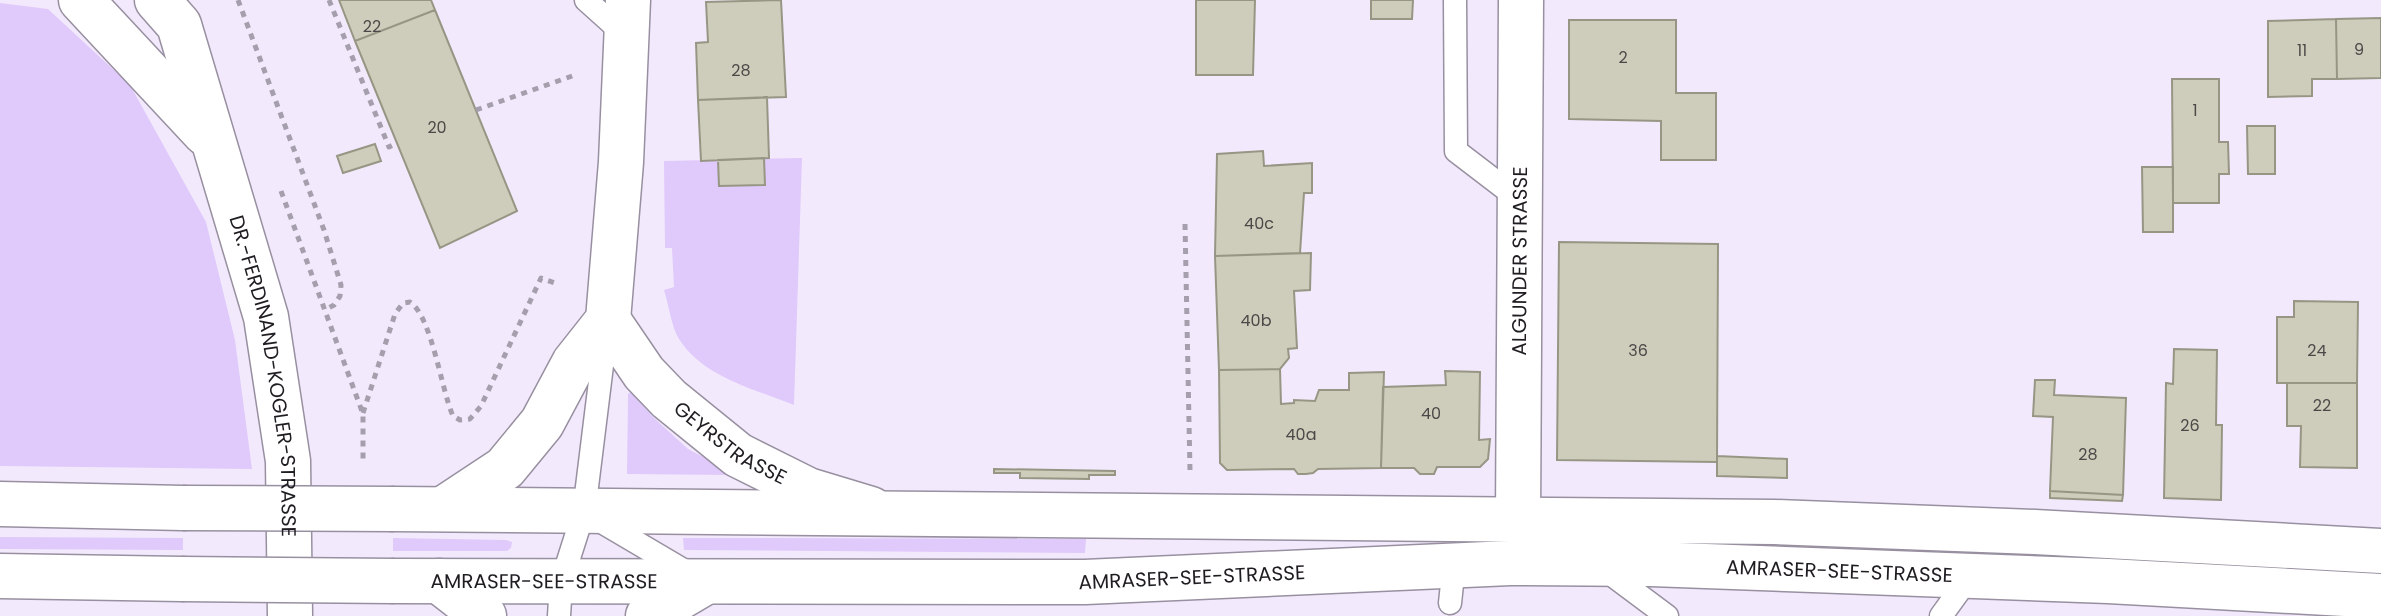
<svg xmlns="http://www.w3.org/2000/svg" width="2381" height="616" font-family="Poppins,sans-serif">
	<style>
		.green { fill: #e0c9fb }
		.building { fill: #cecdbb; stroke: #979685; stroke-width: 2 }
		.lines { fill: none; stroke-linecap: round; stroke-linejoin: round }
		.lane-casing { stroke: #9890a0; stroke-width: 25 }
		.street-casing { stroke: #9890a0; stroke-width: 47 }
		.secondary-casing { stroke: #9890a0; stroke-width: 47 }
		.primary-casing { stroke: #9890a0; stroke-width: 47 }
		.path { stroke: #a59fad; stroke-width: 5; stroke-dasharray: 6 6; stroke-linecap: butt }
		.lane { stroke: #fff; stroke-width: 22 }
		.street { stroke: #fff; stroke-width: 44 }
		.secondary { stroke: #fff; stroke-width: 44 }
		.primary { stroke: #fff; stroke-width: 44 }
		.primary-bridge-casing { stroke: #9890a0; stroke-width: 47; stroke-linecap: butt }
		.primary-bridge { stroke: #fff; stroke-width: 44 }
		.labels { text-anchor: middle; stroke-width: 6; stroke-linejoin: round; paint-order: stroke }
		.number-label { font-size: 16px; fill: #4b4848 }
		.street-label { font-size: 20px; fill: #1f1c22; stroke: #fcfbfe }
	</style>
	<rect width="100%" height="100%" fill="#f2eafc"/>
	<path class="green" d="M0,3l48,6 82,76 76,137 29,118 17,129 -252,-3z
		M802,158l-8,247c-40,-16 -91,-28 -115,-66 -8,-13 -10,-34 -15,-49l10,-3 -2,-39h-7l-1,-87z
		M631,392l23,26 34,31 42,22 1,4 -104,-1 1,-80z
		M0,537l183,1v12l-183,-1z
		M393,538l113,2 6,2 -1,6 -4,3h-114z
		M683,538h38l365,1 -1,14 -401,-3z"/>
	<path class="building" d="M339,0h92l4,10 -80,31z
		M781,0l5,97 -88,3 -2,-57 12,-1 -2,-40z
		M1196,0h59l-2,75h-57z
		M1371,0h42l-1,19h-41z
		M435,10l82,201 -77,37 -85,-207z
		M2381,18v60l-44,1 -1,-60z
		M2336,19l1,60h-25v17l-44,1v-76z
		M1569,20h107v73h40v67h-55v-39l-92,-2z
		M2172,79h47v63h9l1,32h-10v29h-46z
		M767,97l2,61 -68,3 -3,-61z
		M2247,126h28v48h-27z
		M375,144l6,17 -38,12 -6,-17z
		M1263,151l1,15 48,-3v30h-8l-4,60 -85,3 2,-102z
		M764,158l1,27 -46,1 -1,-26z
		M2142,167h31v65h-30z
		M1559,242l159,2 -1,218 -160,-2z
		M1311,253l-1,37 -16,1 3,57 -9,1 1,9 -9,11 -61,1 -4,-114z
		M2294,301l64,1 -1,81h-80v-66h17z
		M2174,349l43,1 -1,75h6l-1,75 -57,-2 2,-115 7,1z
		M1280,369l1,35 13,-1v-3l21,1 4,-11h30v-17l35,-1 -3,96 -63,1 -5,4 -7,1h-8l-4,-5 -67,1 -7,-7 -1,-93z
		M1445,371l35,1 -1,68 11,-1 -2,20 -8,8h-43l-3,7h-14l-6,-6h-33l2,-81 63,-2z
		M2035,380h20l-1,15 72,3 -3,97 -73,-4 3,-74 -20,-1z
		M2287,383h70v85l-57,-1 1,-41h-14z
		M1717,456l70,3v19l-70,-2z
		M994,469l121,2v4h-26v4l-69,-1v-5h-26z
		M2050,491l73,4 -1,6 -72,-3z"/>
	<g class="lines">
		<defs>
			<path id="lane" d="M586,0l40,36
				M1455,0l1,151 64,49
				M595,518l95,56
				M1604,569l63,47
				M1450,603l4,-38
				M559,616l2,-33 23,-72 22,-178
				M1941,616l29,-40"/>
			<g id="street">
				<path id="s1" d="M608,320l36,53 25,26 69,56 70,35 63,19"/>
				<path d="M443,509l62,-41 37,-45 32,-60 34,-43 13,-158 7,-162"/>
				<path id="s2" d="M1518,521l3,-521"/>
				<path d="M439,581l45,35"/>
				<path d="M648,616l56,-33"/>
			</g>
			<g id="secondary">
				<path d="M81,0l124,133"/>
				<path id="s3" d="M157,0l22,25 87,292 22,144 2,155"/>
			</g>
			<g id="primary">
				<path d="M0,504l183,4"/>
				<path d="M394,509l1381,13 260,10 346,19"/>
				<path d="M0,576l182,3"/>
				<path id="s4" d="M394,581l691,1 425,-19 141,1 457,17 273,15"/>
			</g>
		</defs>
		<use href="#lane" class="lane-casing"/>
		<use href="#street" class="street-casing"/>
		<use href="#secondary" class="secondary-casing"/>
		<use href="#primary" class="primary-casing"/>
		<path class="path" d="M238,0l86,230 17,55 -1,11 -6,9 -9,5
			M329,0l60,147 8,-4
			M476,110l99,-35
			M281,191l82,223v49
			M1185,224l5,247
			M363,413l32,-99 8,-11 7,-1c22,15 31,87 43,114l7,4 10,-1 11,-13 60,-128 17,6"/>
		<use href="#lane" class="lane"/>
		<use href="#street" class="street"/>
		<use href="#secondary" class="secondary"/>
		<use href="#primary" class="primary"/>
		<defs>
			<path id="primary-bridge" d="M183,508l211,1
				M182,579l212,2"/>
		</defs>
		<use href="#primary-bridge" class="primary-bridge-casing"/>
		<use href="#primary-bridge" class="primary-bridge"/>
	</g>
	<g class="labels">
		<g class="number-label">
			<text x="372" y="32">22</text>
			<text x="2359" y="55">9</text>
			<text x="2302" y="56">11</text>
			<text x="1623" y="63">2</text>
			<text x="741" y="76">28</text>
			<text x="2195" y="116">1</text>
			<text x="437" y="133">20</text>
			<text x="1259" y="229">40c</text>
			<text x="1256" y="326">40b</text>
			<text x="1638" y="356">36</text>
			<text x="2317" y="356">24</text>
			<text x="2322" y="411">22</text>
			<text x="1431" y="419">40</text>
			<text x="2190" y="431">26</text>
			<text x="1301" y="440">40a</text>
			<text x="2088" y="460">28</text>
		</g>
		<g class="street-label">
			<text dy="7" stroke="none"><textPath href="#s2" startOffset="260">ALGUNDER STRASSE</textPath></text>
			<text dy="7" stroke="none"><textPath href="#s3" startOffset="396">DR.-FERDINAND-KOGLER-STRASSE</textPath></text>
			<text dy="7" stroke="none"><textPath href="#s1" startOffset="176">GEYRSTRASSE</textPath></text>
			<text dy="7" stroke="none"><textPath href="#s4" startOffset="1446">AMRASER-SEE-STRASSE</textPath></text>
			<text dy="7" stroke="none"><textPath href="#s4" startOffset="798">AMRASER-SEE-STRASSE</textPath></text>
			<text dy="7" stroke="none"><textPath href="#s4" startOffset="150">AMRASER-SEE-STRASSE</textPath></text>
		</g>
	</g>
</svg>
